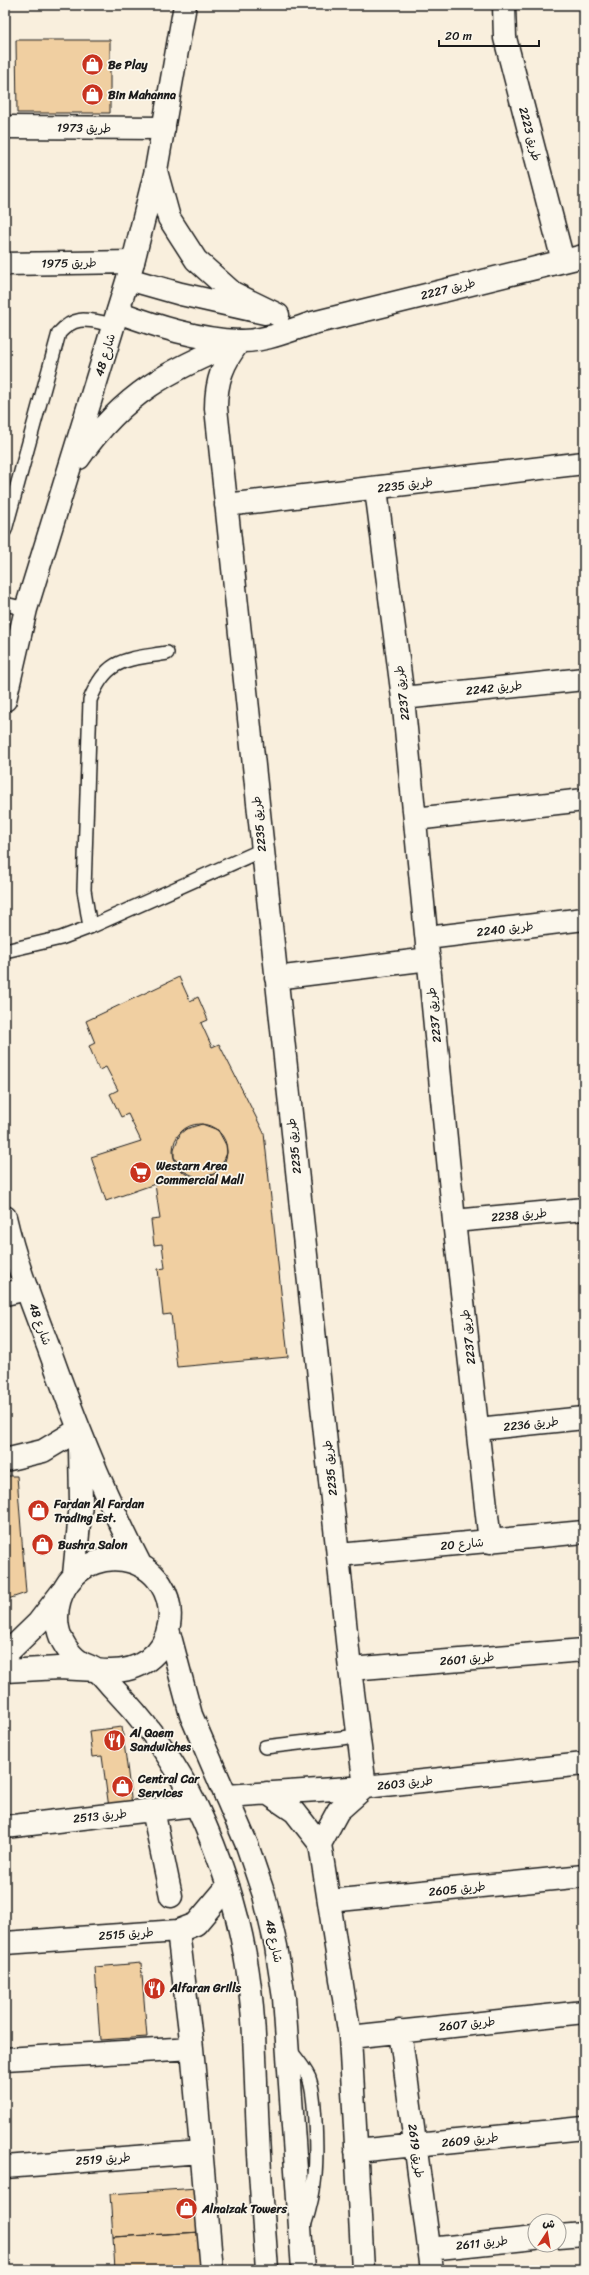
<svg xmlns="http://www.w3.org/2000/svg" width="589" height="2275" font-family="Sriracha,'Playpen Sans Arabic',sans-serif">
	<style>
		.building { fill: #f0cfa1; stroke: #1c1c1c; fill-rule: evenodd }
		.lines { fill: none; stroke-linecap: round; stroke-linejoin: round }
		.service-casing { stroke: #1c1c1c; stroke-width: 16 }
		.minor-casing { stroke: #1c1c1c; stroke-width: 25 }
		.tertiary-casing { stroke: #1c1c1c; stroke-width: 25 }
		.service { stroke: #fbf7ec; stroke-width: 13 }
		.minor { stroke: #fbf7ec; stroke-width: 22 }
		.tertiary { stroke: #fbf7ec; stroke-width: 22 }
		.labels { text-anchor: middle; stroke-width: 3.5; stroke-linejoin: round; paint-order: stroke }
		.poi-label { font-size: 12px; font-weight: bold; fill: #1c1c1c; stroke: #fbf7ec; text-anchor: start }
		.street-label { font-size: 12px; fill: #1c1c1c; stroke: #fbf7ec }
	</style>
	<rect width="100%" height="100%" fill="#f9efdd"/>
	<filter id="ink" filterUnits="userSpaceOnUse"><feTurbulence type="fractalNoise" baseFrequency=".025" numOctaves="2"/><feDisplacementMap in="SourceGraphic" scale="8" xChannelSelector="R" yChannelSelector="G"/><feConvolveMatrix kernelMatrix="1 2 1 2 8 2 1 2 1" color-interpolation-filters="sRGB"/></filter>
	<g filter="url(#ink)">
		<path class="building" d="M16,40h94v73h-93z
			M179,977l11,24 8,-4 10,23 -7,3 11,24 7,-3 45,89 24,224 -111,10 -6,-53 -8,1 -5,-46 7,-1 -3,-24 -8,1 -3,-25 9,-1 -5,-35 -49,17 -15,-44 50,-16 -13,-27 -7,3 -11,-23 8,-4 -12,-23 -7,3 -10,-24 6,-3 -9,-22zM202,1124l16,6 8,15 1,8 -7,16 -6,5 -16,4 -15,-7 -9,-14v-8l6,-15 6,-5z
			M173 1151a27 27 0 1 1 54 0a27 27 0 1 1-54 0Z
			M5,1476h12l9,117 -21,7z
			M122,1727l10,78 -23,3 -7,-52 -10,1 -3,-26z
			M141,1963l6,74 -47,3 -5,-73z
			M198,2188l3,44 -88,5 -3,-43z
			M201,2232l2,38h-88l-2,-33z"/>
		<g class="lines">
			<defs>
				<path id="service" d="M5,530l54,-197c18,-20 31,-12 55,-8
					M5,604l21,5
					M90,927l-6,-37 6,-190c17,-43 36,-40 77,-47
					M5,951l56,-13 29,-11 172,-77
					M265,1747l93,-11
					M288,2048c8,10 16,19 21,30 5,13 5,29 6,43 2,39 2,67 -11,105"/>
				<path id="minor" d="M504,5l1,33 58,223
					M5,127l159,1
					M5,264l128,-2
					M128,279l53,15 84,19
					M118,312c38,14 81,28 121,29 25,1 51,-11 74,-18l271,-67
					M240,341c-17,21 -24,40 -24,67l134,1261 15,118
					M376,489l27,209 51,523 36,321
					M226,505l358,-42
					M403,698l181,-19
					M415,819l169,-19
					M427,938l157,-19
					M276,978l153,-19
					M454,1221l130,-12
					M5,1294l22,-5
					M478,1429l106,-11
					M5,1460l38,-9 35,-21
					M339,1555l245,-23
					M5,1655l33,-32 23,-30
					M350,1669l234,-19
					M5,1671l54,-3 37,2
					M267,1793l28,19 25,32 30,193 13,233
					M226,1796l139,-9 219,-23
					M153,1810l18,86
					M5,1827l190,-22
					M320,1844l18,-33 27,-24
					M329,1901l255,-25
					M178,1931l14,117 20,222
					M5,1943l173,-12 18,-7 32,-38
					M400,2031l32,239
					M350,2037l234,-25
					M5,2059l187,-11
					M356,2151l228,-23
					M5,2167l196,-15
					M559,2236l25,-2
					M429,2249l106,-11"/>
				<path id="tertiary" d="M156,171l13,47 27,42 37,33 45,22
					M79,458c44,-64 91,-89 161,-117
					M5,700l21,-91 107,-347 23,-92 29,-165
					M5,1217c10,44 27,87 43,129 27,76 56,149 93,220
					M74,1575l7,-72 -1,-55
					M168,1629l23,86 56,130 17,50 12,51 8,52 19,272
					M96,1670c90,13 96,-99 27,-110 -40,-6 -72,29 -65,68 2,12 11,26 21,33 5,4 12,5 17,9 7,5 12,13 18,19 33,34 62,75 83,118 22,47 39,97 48,148 11,59 10,120 13,180 2,45 6,90 9,135"/>
			</defs>
			<use href="#service" class="service-casing"/>
			<use href="#minor" class="minor-casing"/>
			<use href="#tertiary" class="tertiary-casing"/>
			<use href="#service" class="service"/>
			<use href="#minor" class="minor"/>
			<use href="#tertiary" class="tertiary"/>
		</g>
	</g>
	<defs>
		<symbol id="shop-disc" viewBox="-11 -11 22 22"><circle r="9.5" fill="#c8321e" stroke="#fbf7ec"/><path d="M-5-2.5h2.3a2.7 3.5 0 0 1 5.4 0H5L5.5 6h-11ZM-1.5-2.5h3a1.5 2.3 0 0 0-3 0Z" fill="#fff"/></symbol>
		<symbol id="supermarket-disc" viewBox="-11 -11 22 22"><circle r="9.5" fill="#c8321e" stroke="#fbf7ec"/><path d="M-6-5.5h2.5l.6 2H6L4.5 2H-2.5L-4.4-4H-6ZM-1.5 3.2a1.3 1.3 0 1 0 .1 0ZM3 3.2a1.3 1.3 0 1 0 .1 0Z" fill="#fff"/></symbol>
		<symbol id="restaurant-disc" viewBox="-11 -11 22 22"><circle r="9.5" fill="#c8321e" stroke="#fbf7ec"/><path d="M-5-6h1v4h1v-4h1v4h1v-4h1v5L-1.5 .5V6h-2V.5L-5-1ZM5-6V6H3V1.5H1.5Q1.5-4 5-6Z" fill="#fff"/></symbol>
	</defs>
	<g fill-rule="evenodd">
		<use href="#shop-disc" x="80" y="52" width="25" height="25"/>
		<use href="#shop-disc" x="80" y="82" width="25" height="25"/>
		<use href="#supermarket-disc" x="128" y="1160" width="25" height="25"/>
		<use href="#shop-disc" x="26" y="1498" width="25" height="25"/>
		<use href="#shop-disc" x="30" y="1532" width="25" height="25"/>
		<use href="#restaurant-disc" x="102" y="1728" width="25" height="25"/>
		<use href="#shop-disc" x="110" y="1774" width="25" height="25"/>
		<use href="#restaurant-disc" x="142" y="1976" width="25" height="25"/>
		<use href="#shop-disc" x="174" y="2196" width="25" height="25"/>
	</g>
	<g class="labels">
		<g class="poi-label">
			<text x="108" y="69">Be Play</text>
			<text x="108" y="99">Bin Mahanna</text>
			<text x="156" y="1170">Westarn Area<tspan x="156" dy="14">Commercial Mall</tspan></text>
			<text x="54" y="1508">Fardan Al Fardan<tspan x="54" dy="14">Trading Est.</tspan></text>
			<text x="58" y="1549">Bushra Salon</text>
			<text x="130" y="1737">Al Qaem<tspan x="130" dy="14">Sandwiches</tspan></text>
			<text x="138" y="1783">Central Car<tspan x="138" dy="14">Services</tspan></text>
			<text x="170" y="1992">Alfaran Grills</text>
			<text x="202" y="2213">Alnaizak Towers</text>
		</g>
		<g class="street-label">
			<text transform="translate(84 128) rotate(1)" y="4">طريق 1973</text>
			<text transform="translate(530 134) rotate(75)" y="4">طريق 2223</text>
			<text transform="translate(69 263) rotate(-1)" y="4">طريق 1975</text>
			<text transform="translate(448 289) rotate(-14)" y="4">طريق 2227</text>
			<text transform="translate(105 355) rotate(-73)" y="4">شارع 48</text>
			<text transform="translate(405 485) rotate(-7)" y="4">طريق 2235</text>
			<text transform="translate(494 688) rotate(-6)" y="4">طريق 2242</text>
			<text transform="translate(402 693) rotate(-97)" y="4">طريق 2237</text>
			<text transform="translate(259 824) rotate(-96)" y="4">طريق 2235</text>
			<text transform="translate(505 929) rotate(-7)" y="4">طريق 2240</text>
			<text transform="translate(434 1015) rotate(-96)" y="4">طريق 2237</text>
			<text transform="translate(294 1146) rotate(-96)" y="4">طريق 2235</text>
			<text transform="translate(519 1215) rotate(-5)" y="4">طريق 2238</text>
			<text transform="translate(40 1324) rotate(70)" y="4">شارع 48</text>
			<text transform="translate(468 1337) rotate(-97)" y="4">طريق 2237</text>
			<text transform="translate(531 1424) rotate(-6)" y="4">طريق 2236</text>
			<text transform="translate(330 1468) rotate(-96)" y="4">طريق 2235</text>
			<text transform="translate(462 1544) rotate(-5)" y="4">شارع 20</text>
			<text transform="translate(467 1659) rotate(-5)" y="4">طريق 2601</text>
			<text transform="translate(405 1783) rotate(-6)" y="4">طريق 2603</text>
			<text transform="translate(100 1816) rotate(-6)" y="4">طريق 2513</text>
			<text transform="translate(457 1889) rotate(-6)" y="4">طريق 2605</text>
			<text transform="translate(126 1934) rotate(-4)" y="4">طريق 2515</text>
			<text transform="translate(274 1941) rotate(78)" y="4">شارع 48</text>
			<text transform="translate(467 2024) rotate(-6)" y="4">طريق 2607</text>
			<text transform="translate(470 2140) rotate(-6)" y="4">طريق 2609</text>
			<text transform="translate(416 2151) rotate(82)" y="4">طريق 2619</text>
			<text transform="translate(103 2159) rotate(-4)" y="4">طريق 2519</text>
			<text transform="translate(482 2243) rotate(-6)" y="4">طريق 2611</text>
		</g>
	</g>
	<rect width="589" height="2275" fill="none" stroke="#fbf7ec" stroke-width="20"/>
	<rect x="10" y="10" width="569" height="2255" fill="none" stroke="#1c1c1c" stroke-width="1.5" filter="url(#ink)"/>
	<g transform="translate(547 2233) rotate(12)"><circle r="19" fill="#fbf7ec" stroke="#a29f99"/>
	<path d="M0-3L7 15L0 10L-7 15Z" fill="#c8321e"/>
	<text y="-6" font-size="11" font-weight="bold" text-anchor="middle" fill="#1c1c1c">ش</text>
	</g>
	<path d="M439 40v6h100v-6" fill="none" stroke="#1c1c1c" stroke-width="2"/>
	<text x="445" y="40" font-size="12" fill="#1c1c1c" stroke="#fbf7ec" stroke-width="3" paint-order="stroke">20 m</text>
</svg>
